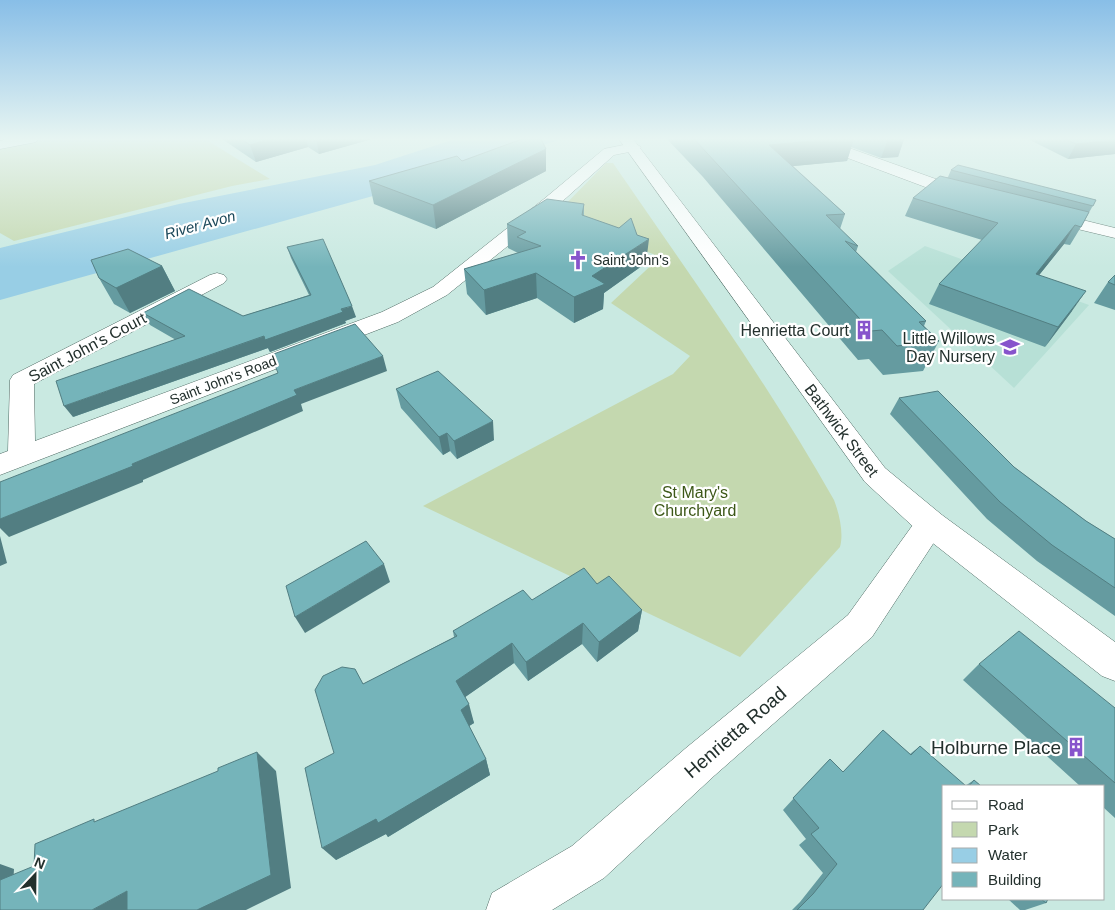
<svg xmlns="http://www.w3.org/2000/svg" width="1115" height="910" font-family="Helvetica,sans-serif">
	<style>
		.built { fill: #b7e0d6 }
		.green { fill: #c4d8af }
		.water { fill: #98cee5 }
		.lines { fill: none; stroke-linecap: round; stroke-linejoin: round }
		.minor-casing { stroke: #4e6a63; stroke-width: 1 }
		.highway-casing { stroke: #4e6a63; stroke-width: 1 }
		.minor { fill: #fff; fill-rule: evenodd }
		.highway { fill: #fff; fill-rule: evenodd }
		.wall { fill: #659ba0 }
		.shaded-wall { fill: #527e82 }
		.building { fill: #75b4ba; stroke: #527e82 }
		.labels { text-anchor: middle; stroke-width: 4.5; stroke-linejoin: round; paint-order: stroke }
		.far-poi-label { font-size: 14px; fill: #23302d; stroke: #fff; text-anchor: start }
		.far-street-label { font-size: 14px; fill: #23302d; stroke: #fff }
		.far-water-label { font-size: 15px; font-style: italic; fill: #1b485a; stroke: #fff }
		.poi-label { font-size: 16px; fill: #23302d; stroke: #fff; text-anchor: end }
		.street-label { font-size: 16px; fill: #23302d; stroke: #fff }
		.park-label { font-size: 16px; fill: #3c5717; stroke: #fff }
		.near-street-label { font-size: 19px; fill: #23302d; stroke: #fff }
		.near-poi-label { font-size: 19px; fill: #23302d; stroke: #fff; text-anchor: end }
	</style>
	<rect width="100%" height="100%" fill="#c9e9e1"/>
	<path class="built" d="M925,246l164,59 -75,83 -126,-117z"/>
	<path class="green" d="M51,139h154l65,40 -38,7 -218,55 -14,-8v-84z
		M606,163h7c76,111 155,220 221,337 5,13 10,33 6,47l-100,110 -317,-151 250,-132 17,-18 -79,-53 49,-46 -104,-43z"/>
	<path class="water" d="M455,139h107l-114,36 -448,125v-52l179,-44 196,-39z"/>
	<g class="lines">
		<defs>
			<path id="minor" d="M8,139h30l-2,3 -36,7v-8z
				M796,139h28l148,53 2,4 -2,4h-12l-147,-55 -15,-3z
				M634,143l7,4 -2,3 -25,5 -58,52 -109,88 -49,27 -398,153v-21l8,-3 2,-71 3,-5 197,-100 7,-2 7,2 3,4 -3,4 -190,101 1,57 347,-129 51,-25 111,-88 60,-50z
				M1046,211l69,17v10l-75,-18 -3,-4 3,-4z
				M931,512l11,3 4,9 -74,113 -158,139 -110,102 -52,32h-66l6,-17 80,-47 114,-98 162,-133 72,-100z"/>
			<path id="highway" d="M619,139h14l252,329 57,47 173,127v39l-13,-5 -182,-143 -55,-51z"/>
		</defs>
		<use href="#minor" class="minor-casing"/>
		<use href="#highway" class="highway-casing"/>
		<use href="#minor" class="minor"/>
		<use href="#highway" class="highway"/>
	</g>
	<path class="wall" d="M222,139h150l-53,15 -11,-7 -52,15z
		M667,139h237l-6,18 -17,1 -30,-11 -4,14 -54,5 52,48 -5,15 18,17 -2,6 70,69 -2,5 15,15 -16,30 -40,4 -14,-16 -11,1 -155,-183z
		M1028,139h87v15l-47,5z
		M546,149v22l-110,58 -62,-25 -5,-23 93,-20z
		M951,170l145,30 -15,27 -11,18 -6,-1 -25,31 33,36 -27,36 -116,-43 10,-20 43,-44 -77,-24 8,-18 35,-21z
		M584,204v12l62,47 -42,30 -1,16 -29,14 -37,-25 -51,17 -19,-21 -3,-25 54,-16 -10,-5 -1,-24z
		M287,247l69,70 -11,4 1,2 -76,29 -2,-4 -195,69 103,-77 -26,-15 -7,-12 100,3 66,-21 -18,-37z
		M162,266l13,25 -45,22 -16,-9 -15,-26z
		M1115,275v35l-21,-7 14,-21z
		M396,389l98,51 -37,19 -7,-8 -7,4 -42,-47z
		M899,398l115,69 72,54 29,18v77l-78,-55 -50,-42 -97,-105z
		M597,584l45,26 -4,21 -41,31 -15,-18 -54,37 -14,-18 -49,34 9,26 -5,3 17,33 4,16 -102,62 -2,-3 -50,26 -2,-107 21,-84 8,15 91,-47 -1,-6 79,-31z
		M979,664l136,44v110l-11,-10v-22h-24l-117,-106z
		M883,730l27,24 10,-8 45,40 9,-6 7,6h-37l-21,124h-131l8,-8 23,-29 -24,-28 7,-6 -23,-29 47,-51 13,13z
		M1008,899h40l-2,4 -21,7h-5z"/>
	<path class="shaded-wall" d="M269,139h37l2,8 -52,15 -6,-17z
		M316,139h56l-53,15z
		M834,139h20l-7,22 -84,8 6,-24z
		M888,139h16l-6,18 -17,1z
		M1115,140v14l-47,5 8,-15z
		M546,149v22l-110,58 -3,-24z
		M1075,225l-11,19 -40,50 12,-20z
		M649,239l-3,24 -42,30 -1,16 -29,14v-26l18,-21z
		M162,266l13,25 -45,22 -14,-25z
		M536,273l1,25 -51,17 -2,-25z
		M1086,291l-14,20 -27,36 13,-20z
		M352,306l4,11 -11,4 1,2 -76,29 -2,-4 -195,69 -9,-11z
		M383,356l4,15 -86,33 2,7 -160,69v2l-134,55 -9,-9v-9l132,-55 162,-74z
		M493,421l1,19 -37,19 -3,-18z
		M447,433l3,18 -7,4 -4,-18z
		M0,536l7,27 -7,3z
		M384,564l6,18 -85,51 -10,-16z
		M642,610l-4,21 -41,31 2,-20z
		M583,623l-1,21 -54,37 -2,-19z
		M512,643l2,20 -53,37 -5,-19z
		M469,704l5,19 -8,5 -5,-18z
		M257,752l19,19 15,117 -45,22h-49z
		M486,759l4,16 -102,62 -2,-3 -50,26 -14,-12z
		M0,864l14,5 -2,36 -12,-3z
		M127,891l18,19h-53z"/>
	<path class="building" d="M241,139h28l-19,6z
		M522,139h19l5,10 -113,56 -64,-24 88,-25 5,5z
		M694,139h140l-65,6 76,69 -19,1 32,31 -13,-5 81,80 -7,1 20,19 -42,5 -15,-16 -11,1 -164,-178z
		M1065,139h50v1l-39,4z
		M958,165l138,35 -3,6 -142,-36z
		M940,176l149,36 -8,15 -6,-2 -39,49 50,17 -28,36 -119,-43 59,-61 -85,-25z
		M547,199l37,5 -2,11 37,13 12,-10 6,17 12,4 -57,37 13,8 -31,13 -38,-24 -52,17 -20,-21 77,-23 -24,-9 9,-5 -19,-8z
		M323,239l29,67 -11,3 2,3 -78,28 -1,-4 -200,70 -8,-25 129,-45 -42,-23 46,-24 54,27 68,-21 -24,-48z
		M128,249l34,17 -46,22 -17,-10 -8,-18z
		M1115,275v10l-7,-3z
		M355,324l28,32 -89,34 3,5 -165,69 1,2 -133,53v-37l278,-109 -7,-18z
		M438,371l55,50 -39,20 -7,-8 -8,4 -43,-48z
		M938,391l76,76 72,54 29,18v49l-63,-43 -52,-43 -101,-104z
		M366,541l18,23 -89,53 -9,-31z
		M584,568l13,16 12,-8 33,34 -43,32 -16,-19 -57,39 -14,-19 -56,38 13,23 -8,6 25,49 -108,64 -2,-4 -54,29 -17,-80 29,-15 -19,-63 8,-14 19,-9 13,2 8,15 94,-48 -4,-5 70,-41 9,10z
		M1019,631l96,77v75l-136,-119z
		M883,730l28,25 9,-9 46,40h-22v97l-21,27h-126l16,-16 24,-30 -26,-30 8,-6 -26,-30 37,-39 13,13z
		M257,752l14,123 -74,35h-70v-19l-35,19h-92v-30l34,-14 1,-22 59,-25v3l124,-51v-3z
		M974,780l7,6h-12z
		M1041,899h7l-2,4z"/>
	<linearGradient id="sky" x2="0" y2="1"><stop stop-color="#88bee7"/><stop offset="0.52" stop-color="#e7f5f2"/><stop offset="1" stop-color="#e7f5f2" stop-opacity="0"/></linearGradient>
	<rect width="1115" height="267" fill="url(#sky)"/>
	<defs>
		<symbol id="church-bare" viewBox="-9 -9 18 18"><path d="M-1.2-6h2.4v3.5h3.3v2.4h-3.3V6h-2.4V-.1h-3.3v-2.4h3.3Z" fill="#8754cc" stroke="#fff" stroke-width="2.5" paint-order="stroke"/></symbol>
		<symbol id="building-bare" viewBox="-9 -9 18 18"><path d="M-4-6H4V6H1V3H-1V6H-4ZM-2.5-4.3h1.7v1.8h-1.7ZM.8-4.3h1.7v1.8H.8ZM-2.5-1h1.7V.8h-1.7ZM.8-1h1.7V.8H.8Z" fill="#8754cc" stroke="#fff" stroke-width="2.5" paint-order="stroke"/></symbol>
		<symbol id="school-bare" viewBox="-9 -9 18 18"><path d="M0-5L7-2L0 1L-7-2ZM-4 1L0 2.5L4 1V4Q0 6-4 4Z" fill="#8754cc" stroke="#fff" stroke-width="2.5" paint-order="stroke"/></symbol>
	</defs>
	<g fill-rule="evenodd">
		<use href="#church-bare" x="564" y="246" width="28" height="28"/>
		<use href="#building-bare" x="850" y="316" width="28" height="28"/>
		<use href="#school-bare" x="996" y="333" width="28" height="28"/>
		<use href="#building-bare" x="1062" y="733" width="28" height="28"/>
	</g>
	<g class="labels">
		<g class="far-poi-label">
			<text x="593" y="265">Saint John's</text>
		</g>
		<g class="far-street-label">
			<text transform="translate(223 380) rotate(-21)" y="5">Saint John's Road</text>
		</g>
		<g class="far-water-label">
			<text transform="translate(200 225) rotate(-15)" y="5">River Avon</text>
		</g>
		<g class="poi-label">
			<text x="849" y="336">Henrietta Court</text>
			<text x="995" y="344">Little Willows<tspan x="995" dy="18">Day Nursery</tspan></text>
		</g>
		<g class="street-label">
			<text transform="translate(87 347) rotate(-28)" y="6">Saint John's Court</text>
			<text transform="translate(842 430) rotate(53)" y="6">Bathwick Street</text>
		</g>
		<g class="park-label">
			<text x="695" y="498">St Mary's<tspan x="695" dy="18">Churchyard</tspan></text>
		</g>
		<g class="near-street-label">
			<text transform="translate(735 732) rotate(-41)" y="7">Henrietta Road</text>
		</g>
		<g class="near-poi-label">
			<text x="1061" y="754">Holburne Place</text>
		</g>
	</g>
	<rect x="942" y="785" width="162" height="115" fill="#ffffff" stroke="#a7acab"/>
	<rect x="952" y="801" width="25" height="8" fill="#ffffff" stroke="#a7acab"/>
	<text x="988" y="810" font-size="15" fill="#23302d">Road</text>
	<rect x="952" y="822" width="25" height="15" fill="#c4d8af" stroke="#a7acab"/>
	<text x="988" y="835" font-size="15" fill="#23302d">Park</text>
	<rect x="952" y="848" width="25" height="15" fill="#98cee5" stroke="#a7acab"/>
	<text x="988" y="860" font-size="15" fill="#23302d">Water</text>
	<rect x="952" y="872" width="25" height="15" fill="#75b4ba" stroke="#a7acab"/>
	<text x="988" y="885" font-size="15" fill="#23302d">Building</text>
	<g transform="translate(35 875) rotate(22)" stroke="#ffffff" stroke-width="4" paint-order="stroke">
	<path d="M0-4L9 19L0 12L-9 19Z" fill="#23302d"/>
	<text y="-8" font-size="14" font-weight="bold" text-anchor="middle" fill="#23302d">N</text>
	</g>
</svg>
